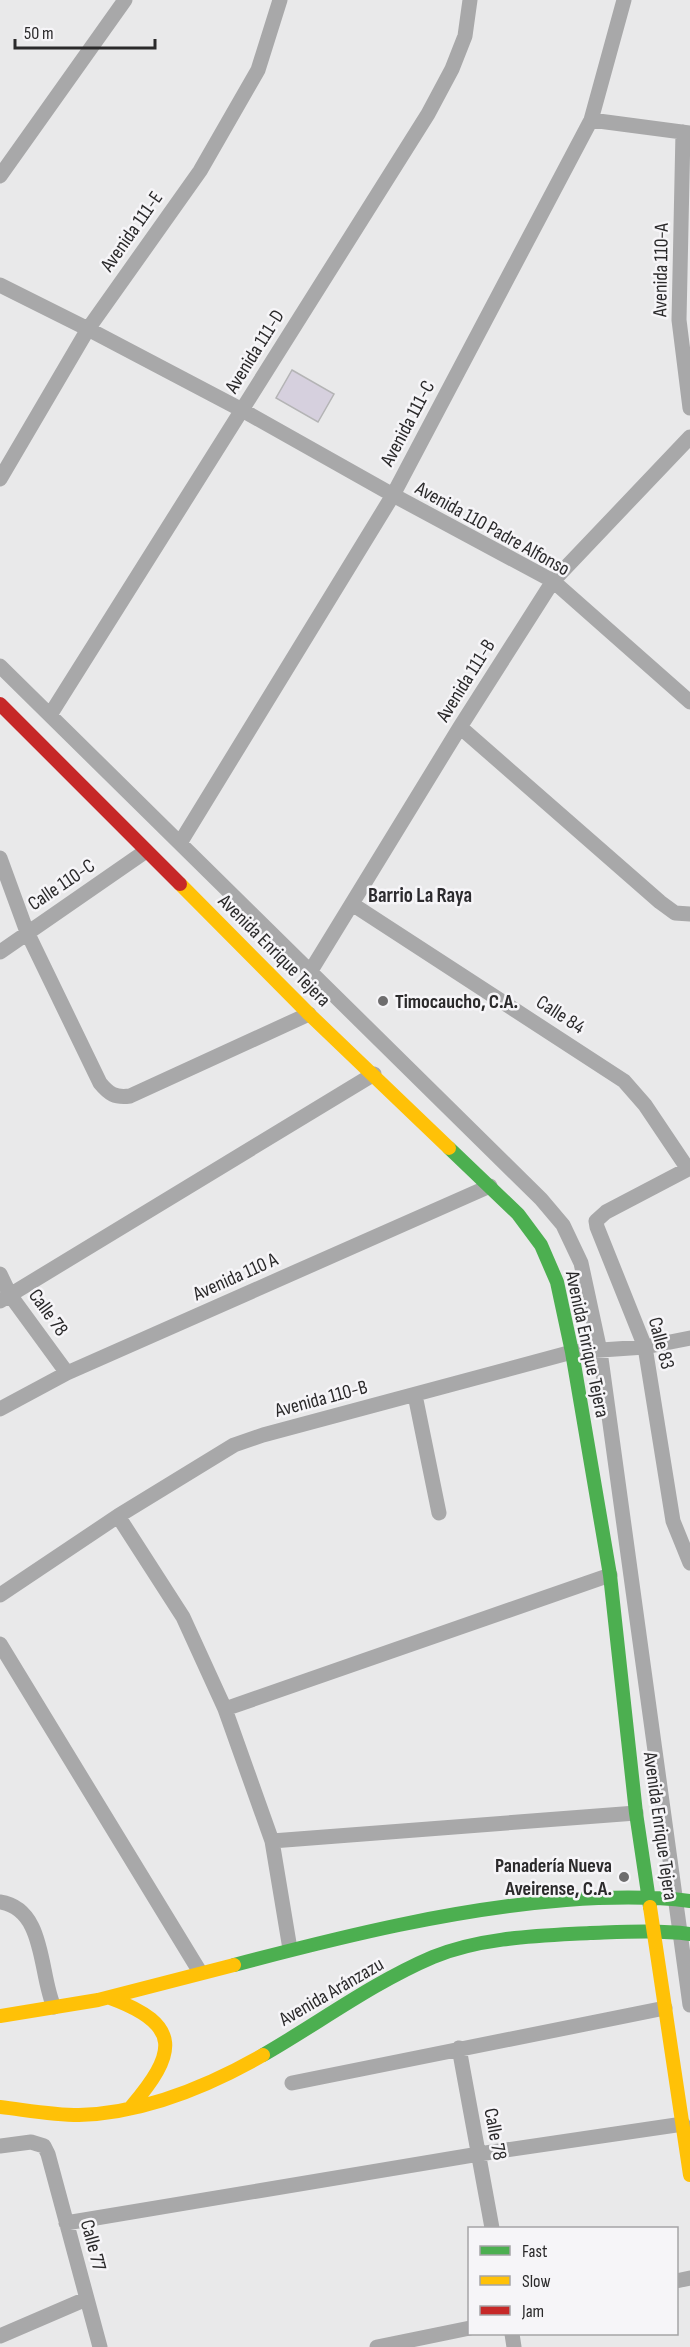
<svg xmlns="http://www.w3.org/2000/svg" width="690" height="2347" font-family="'Sofia Sans Condensed',sans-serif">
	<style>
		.building { fill: #d6d0de; stroke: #b4b4b5; stroke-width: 1.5 }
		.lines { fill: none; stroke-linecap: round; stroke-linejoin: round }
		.street { stroke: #a8a8a9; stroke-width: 15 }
		.fast { stroke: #4caf50; stroke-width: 14 }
		.slow { stroke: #ffc107; stroke-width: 14 }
		.jam { stroke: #c62828; stroke-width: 14 }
		.poi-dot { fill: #6e6d6e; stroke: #f6f5f8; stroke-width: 2 }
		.labels { text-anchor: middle; stroke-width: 5; stroke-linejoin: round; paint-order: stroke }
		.street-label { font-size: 20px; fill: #2b2a2b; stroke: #f6f5f8 }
		.poi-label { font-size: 20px; font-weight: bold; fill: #2b2a2b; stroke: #f6f5f8; text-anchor: start }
		.neighbourhood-label { font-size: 21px; font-weight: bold; fill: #2c2b2e; stroke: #f6f5f8 }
	</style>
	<rect width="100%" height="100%" fill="#e9e9ea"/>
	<path class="building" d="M292,370l42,24 -16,28 -42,-24z"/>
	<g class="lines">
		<path class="street" d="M591,120l99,13
			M683,132l-4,188 11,88
			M0,176l125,-176
			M0,285l88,44 154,81 151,85 160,86 137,121
			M0,479l88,-150 112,-158 58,-101 22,-70
			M0,666l541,533 22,26 18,38 19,88 90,654
			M50,715l378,-601 24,-45 13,-33 5,-36
			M460,727l200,175 15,11 15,1
			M180,843l213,-348 198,-375 33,-120
			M0,858l27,74 73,151c9,11 15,15 30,13l179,-82
			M352,904l272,177 21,24 43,64
			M0,952l146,-101
			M310,972l150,-245 93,-146 137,-144
			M690,1168l-84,44 -10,9 1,6 48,120 28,174 17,42
			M0,1274l10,21 57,78
			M0,1301l374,-227
			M415,1395l24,118
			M0,1409l67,-36 423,-187
			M118,1516l65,101 42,92 47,132 18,108
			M0,1595l118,-79 116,-71 29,-10 309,-83 73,-5 45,-9
			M0,1644l200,328
			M225,1709l385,-134
			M272,1841l364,-28
			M0,1902c46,7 39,72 54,105
			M459,2048l33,180
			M292,2083l373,-75
			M0,2146l31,-4 13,4 4,8 52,193
			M66,2223l413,-69 204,-30
			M676,2281l14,-3
			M512,2334l2,13
			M0,2336l86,-37
			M377,2347l93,-19"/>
		<path class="fast" d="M449,1148l69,66 23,31 16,37 15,70 38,223 26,238 14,94
			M234,1965c110,-29 219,-56 332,-65 42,-3 83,-4 124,1
			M263,2055c56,-32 109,-72 170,-98 49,-20 104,-21 157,-24 33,-1 67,-3 100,1"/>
		<path class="slow" d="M180,884l129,130 140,134
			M650,1907l40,268
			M110,1998c74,27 66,56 21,109
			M0,2016l98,-16 136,-35
			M0,2107c26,3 52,8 79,8 65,-2 128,-28 184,-60"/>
		<path class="jam" d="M0,704l180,180"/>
	</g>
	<g class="poi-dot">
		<circle cx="383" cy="1001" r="6"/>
		<circle cx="624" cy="1877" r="6"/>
	</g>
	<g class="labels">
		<g class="street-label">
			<text transform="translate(131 231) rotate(-55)" y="7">Avenida 111-E</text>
			<text transform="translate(660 270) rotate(-89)" y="7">Avenida 110-A</text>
			<text transform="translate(254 351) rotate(-58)" y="7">Avenida 111-D</text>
			<text transform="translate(407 423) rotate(-62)" y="7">Avenida 111-C</text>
			<text transform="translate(493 528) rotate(29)" y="7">Avenida 110 Padre Alfonso</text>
			<text transform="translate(465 680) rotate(-58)" y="7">Avenida 111-B</text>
			<text transform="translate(61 884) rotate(-34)" y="7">Calle 110-C</text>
			<text transform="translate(275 950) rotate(45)" y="7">Avenida Enrique Tejera</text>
			<text transform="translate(561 1014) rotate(33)" y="7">Calle 84</text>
			<text transform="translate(235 1276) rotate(-24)" y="7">Avenida 110 A</text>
			<text transform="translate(49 1312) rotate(54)" y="7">Calle 78</text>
			<text transform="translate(662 1343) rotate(75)" y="7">Calle 83</text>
			<text transform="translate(588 1344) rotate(78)" y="7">Avenida Enrique Tejera</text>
			<text transform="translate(321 1398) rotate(-15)" y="7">Avenida 110-B</text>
			<text transform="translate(661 1826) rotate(82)" y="7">Avenida Enrique Tejera</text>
			<text transform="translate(331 1991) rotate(-30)" y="7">Avenida Aránzazu</text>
			<text transform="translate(496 2134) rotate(79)" y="7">Calle 78</text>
			<text transform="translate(94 2245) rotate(75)" y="7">Calle 77</text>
		</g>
		<g class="poi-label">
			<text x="395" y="1008">Timocaucho, C.A.</text>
			<text x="612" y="1872" text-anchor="end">Panadería Nueva<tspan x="612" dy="23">Aveirense, C.A.</tspan></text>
		</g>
		<g class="neighbourhood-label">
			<text x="420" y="902">Barrio La Raya</text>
		</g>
	</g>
	<rect x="468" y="2227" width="210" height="108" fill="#f6f5f8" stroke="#a5a4a6" stroke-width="1.5"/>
	<rect x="480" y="2246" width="30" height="9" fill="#4caf50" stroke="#a5a4a6" stroke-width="1.5"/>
	<text x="522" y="2257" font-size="18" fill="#2b2a2b">Fast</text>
	<rect x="480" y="2276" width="30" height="9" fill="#ffc107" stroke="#a5a4a6" stroke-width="1.5"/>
	<text x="522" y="2287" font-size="18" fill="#2b2a2b">Slow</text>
	<rect x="480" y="2306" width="30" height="9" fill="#c62828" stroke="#a5a4a6" stroke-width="1.5"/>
	<text x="522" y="2317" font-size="18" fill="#2b2a2b">Jam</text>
	<path d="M15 39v9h140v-9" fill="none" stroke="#2b2a2b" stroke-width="3"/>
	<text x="24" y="39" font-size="18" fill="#2b2a2b" stroke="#f6f5f8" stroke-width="4.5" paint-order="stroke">50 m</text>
</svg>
